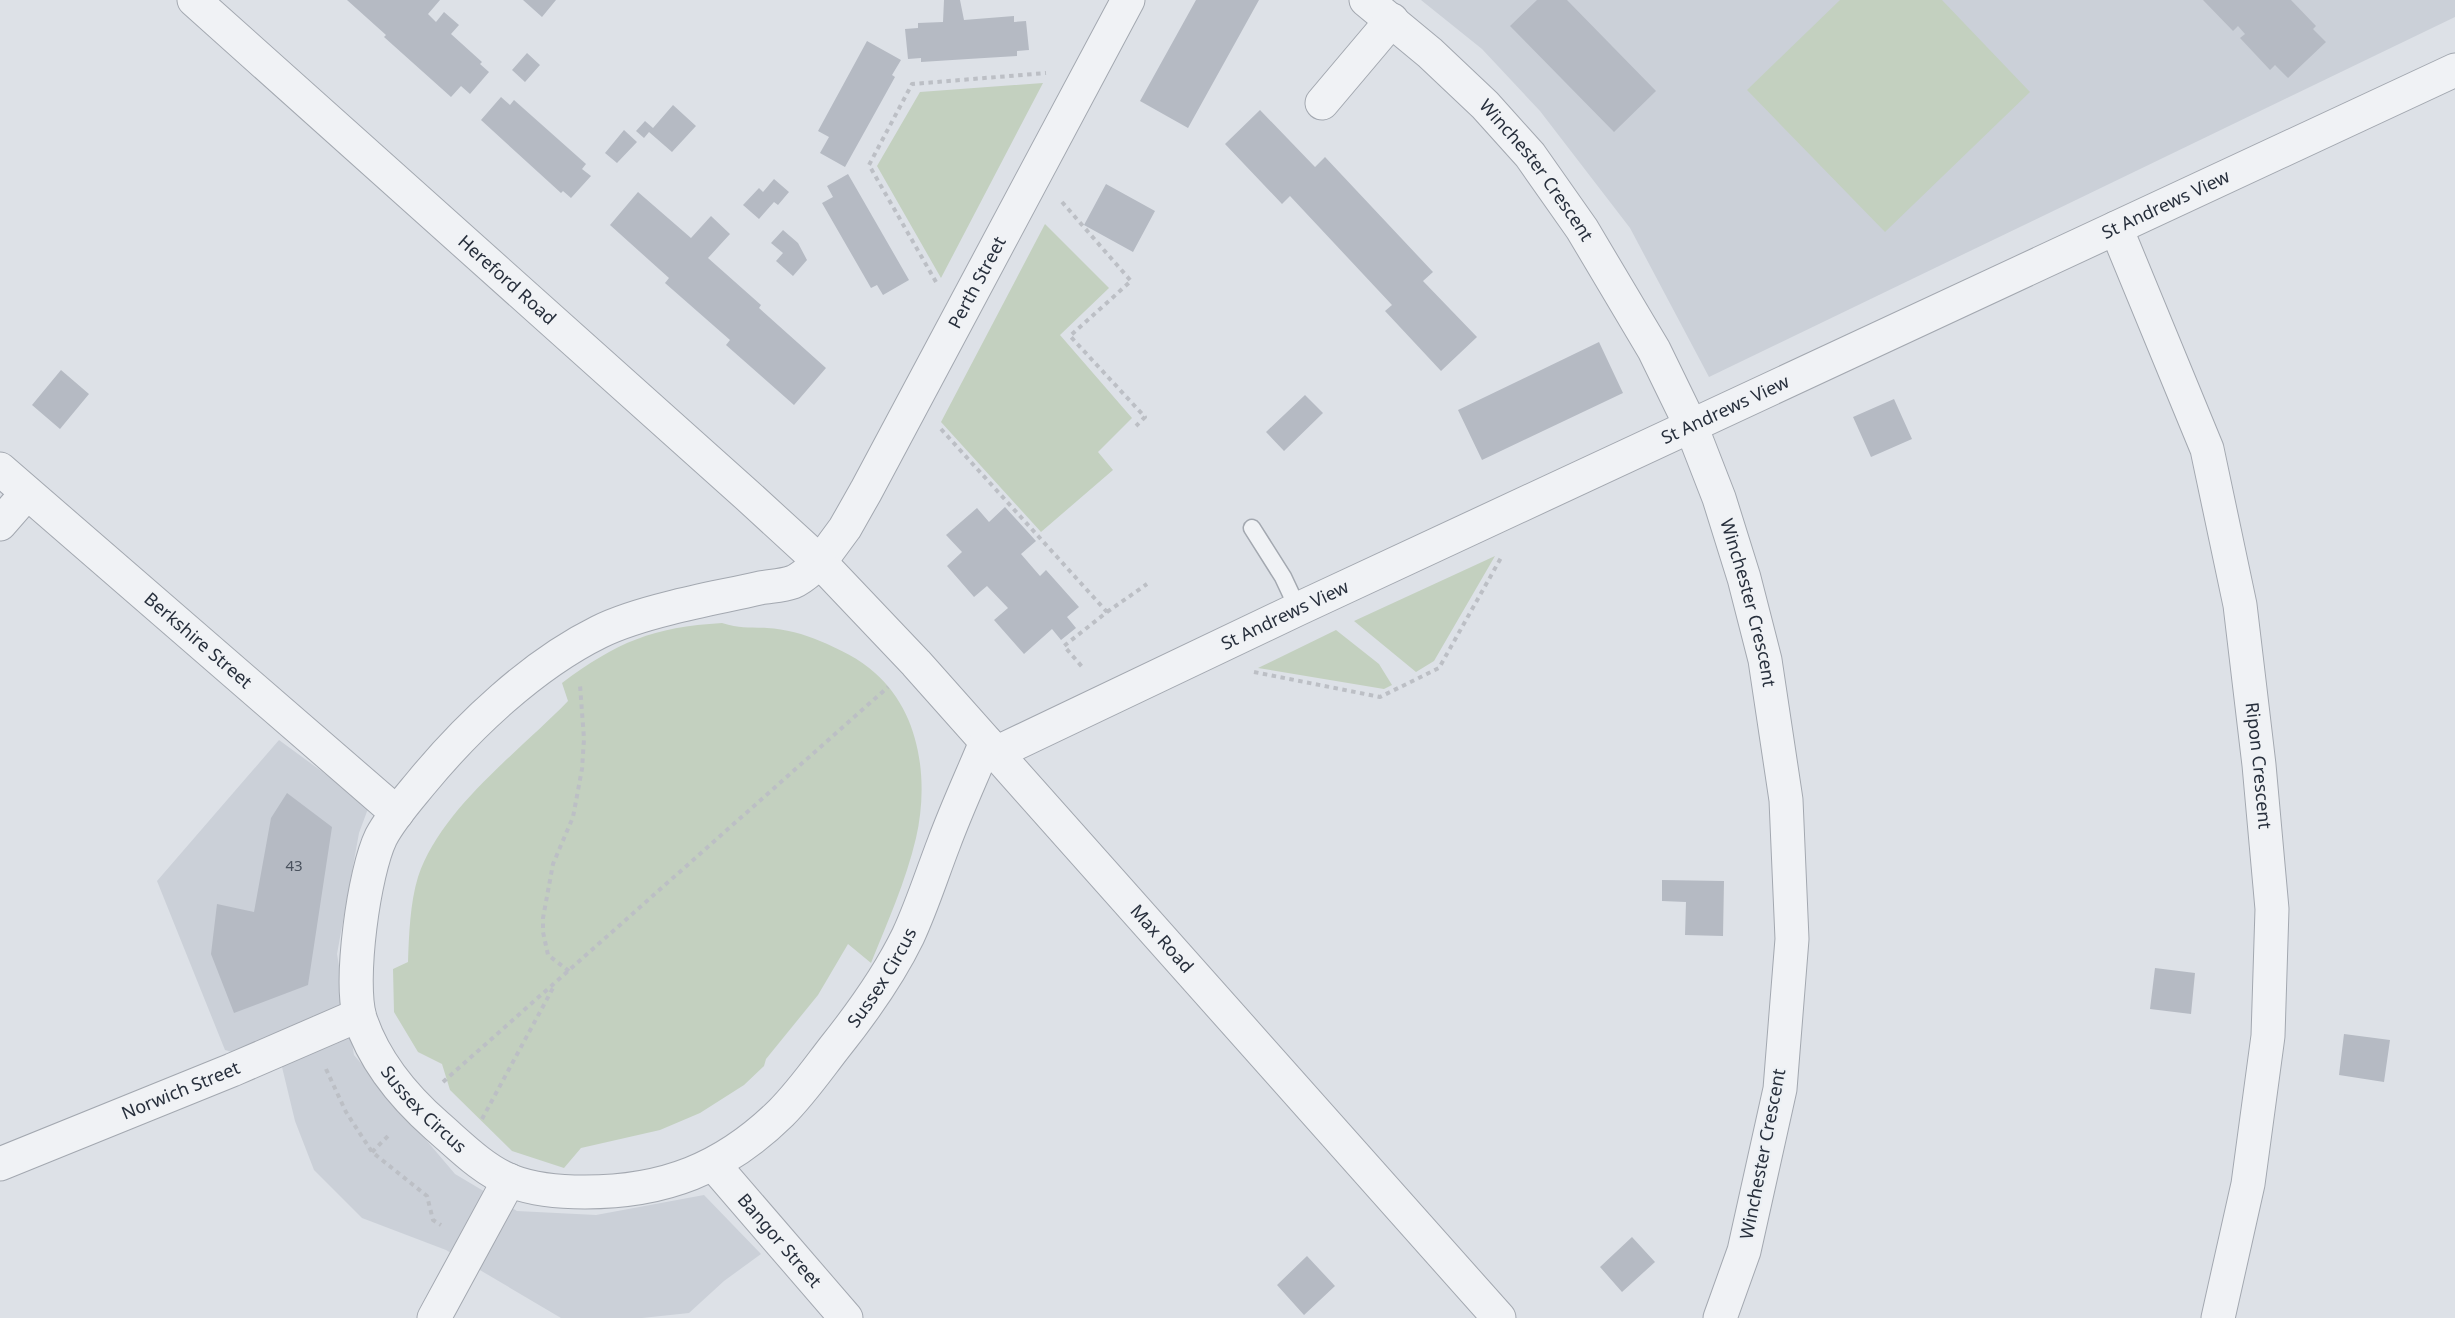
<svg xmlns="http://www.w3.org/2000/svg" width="2455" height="1318" font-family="'Noto Sans',sans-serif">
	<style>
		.built { fill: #cbd0d8 }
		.green { fill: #c3d0bf }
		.building { fill: #b5bac3 }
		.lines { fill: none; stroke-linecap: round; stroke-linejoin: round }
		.service-casing { stroke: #a3a8b0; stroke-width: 19 }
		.minor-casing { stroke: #a3a8b0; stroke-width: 35 }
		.tertiary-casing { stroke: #a3a8b0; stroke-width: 35 }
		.path { stroke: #bcbfc5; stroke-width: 4; stroke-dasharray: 4.5 4.5; stroke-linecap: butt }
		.service { stroke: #f0f2f5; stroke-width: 16 }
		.minor { stroke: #f0f2f5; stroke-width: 33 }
		.tertiary { stroke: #f0f2f5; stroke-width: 33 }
		.labels { text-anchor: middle; stroke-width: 4.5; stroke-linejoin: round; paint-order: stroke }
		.number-label { font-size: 15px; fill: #4a525e }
		.street-label { font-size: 18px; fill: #272f3c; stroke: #ecf0f4 }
	</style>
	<rect width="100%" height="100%" fill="#dde1e7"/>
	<path class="built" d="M1421,0h1034v17l-746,360 -79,-149 -90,-117 -58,-62z
		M279,740l90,66 -10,27 -22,121 17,101 101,119 62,37 79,4 108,-20 57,59 -37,27 -35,32 -47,5h-81l-115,-68 -84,-32 -48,-48 -19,-49 -13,-54 -57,-17 -68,-169z"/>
	<path class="green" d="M1840,0h102l88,92 -145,140 -138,-142z
		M1043,83l-102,195 -64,-112 43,-74z
		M1045,224l64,64 -49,47 72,83 -34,34 15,18 -72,62 -100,-110z
		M1495,556l-61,105 -18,11 -62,-51z
		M722,623c19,6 26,4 45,5 18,1 37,6 53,13 19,8 40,18 55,32 46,40 54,109 41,165 -10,43 -29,85 -45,125l-23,-19 -30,51 -52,64 -2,7 -20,19 -44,28 -40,17 -79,18 -17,20 -52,-17 -62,-61 -8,-26 -24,-12 -24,-40 -1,-43 15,-7c1,-27 2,-59 10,-85 23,-69 101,-125 150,-176l-6,-18c55,-41 91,-56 160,-60z
		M1336,630l43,34 13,21 -8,4 -126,-21z"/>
	<path class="building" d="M347,0h93l-12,14 8,8 8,-10 15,13 -8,9 31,28 -2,2 9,8 -19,22 -9,-8 -10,11 -67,-60 2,-2z
		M523,0h33l-14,17z
		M944,0h16l4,20 50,-4v6l12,-1 3,29 -12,1v5l-49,3 -47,3v-4l-13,1 -3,-30 13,-1v-5l25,-1z
		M1196,0h63l-71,128 -48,-27z
		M1537,0h30l89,91 -42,41 -104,-106z
		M2203,0h88l25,26 -3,3 13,13 -38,36 -13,-13 -5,5 -30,-32 5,-4 -7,-8 -5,5z
		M867,41l34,19 -9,15 3,2 -50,90 -25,-14 9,-16 -11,-6z
		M527,53l13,12 -15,17 -13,-12z
		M501,97l9,8 4,-5 72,64 -4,5 9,7 -20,22 -8,-7 -2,2 -80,-73z
		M673,105l23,21 -24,26 -23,-20 -5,6 -8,-7 9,-10 8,7z
		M1260,110l55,57 10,-10 108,115 -10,9 54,56 -36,34 -56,-60 7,-6 -102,-109 -8,8 -57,-60z
		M624,130l13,12 -20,21 -12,-10z
		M848,174l61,106 -26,15 -6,-10 -6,3 -49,-85 11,-6 -6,-11z
		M774,179l15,13 -11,13 -4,-3 -15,17 -16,-14 16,-17 4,4z
		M1106,184l49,27 -22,41 -49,-27z
		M638,192l53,46 20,-22 19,18 -22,24 53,47 -2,3 67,60 -32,37 -68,-60 4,-5 -65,-57 4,-5 -59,-53z
		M783,230l15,13 9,17 -14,16 -17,-15 7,-8 -12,-10z
		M1599,342l24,51 -141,67 -24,-50z
		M61,370l28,24 -29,35 -28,-24z
		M1305,395l18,18 -39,38 -18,-19z
		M1894,399l18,40 -41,18 -18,-40z
		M1005,507l31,34 -15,13 19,22 6,-6 33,37 -12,10 9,11 -15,12 -9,-11 -28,25 -30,-34 14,-12 -21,-22 -13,11 -27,-31 15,-14 -16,-17 31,-27 12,14z
		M287,793l45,34 -24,158 -74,28 -23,-59 6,-50 37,8 17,-94z
		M1662,880l62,1 -1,55 -38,-1 1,-33 -24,-1z
		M2155,968l40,5 -4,41 -41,-5z
		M2344,1034l46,6 -6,42 -45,-7z
		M1632,1237l23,25 -33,30 -22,-25z
		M1307,1256l28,30 -31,29 -27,-30z"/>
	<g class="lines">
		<defs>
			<path id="service" d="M1252,528l31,49 15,32"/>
			<g id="minor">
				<path id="s1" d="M1366,0l64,53 55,52 45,50 52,74 72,121 37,76 28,72 25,80 21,82 21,140 6,139 -12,150 -36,162 -24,67"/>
				<path d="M1322,103l70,-83"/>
				<path id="s2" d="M2116,228l91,221 33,156 19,160 13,144 -4,127 -20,148 -30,134"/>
				<path id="s3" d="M0,469l397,344"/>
				<path d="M0,524l27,-31"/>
				<path id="s4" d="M820,562l25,-34 21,-37 262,-491"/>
				<path id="s5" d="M996,753l302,-144 1157,-539"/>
				<path id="s6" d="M0,1164l232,-94 127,-55"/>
				<path id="s7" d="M714,1165l132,153"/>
			</g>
			<g id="tertiary">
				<path id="s8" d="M194,0l554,496 72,66 96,101 583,655"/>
				<path id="s9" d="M820,562c-9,7 -17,16 -27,20 -11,4 -22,4 -33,6 -30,7 -60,12 -90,20 -24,6 -49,13 -71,24 -67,33 -132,95 -178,151 -14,17 -30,35 -40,54 -17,35 -32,144 -21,181 14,43 44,79 77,108 22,19 46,44 74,55 23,9 49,11 74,11 79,0 139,-23 196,-79 20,-20 36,-43 53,-65 28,-35 54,-71 74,-112 14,-30 24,-62 36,-93 13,-35 28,-67 42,-101"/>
				<path d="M434,1318l75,-138"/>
			</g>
		</defs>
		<use href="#service" class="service-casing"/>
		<use href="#minor" class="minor-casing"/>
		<use href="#tertiary" class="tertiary-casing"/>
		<path class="path" d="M1062,202l69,79 -61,55 75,81 -9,9
			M936,282l-67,-117 43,-81 134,-11
			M941,429l166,183 -43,34 20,23
			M1107,612l40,-28
			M1254,672l126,25 59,-29 63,-112
			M569,971l-21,-16 -5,-23v-14l10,-54 20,-47 9,-48 2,-30 -4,-54
			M326,1069l20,43 26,40 55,44 6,24 8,5
			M443,1082l445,-395
			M482,1119l71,-131
			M372,1152l18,-18"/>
		<use href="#service" class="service"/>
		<use href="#minor" class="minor"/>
		<use href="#tertiary" class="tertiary"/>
	</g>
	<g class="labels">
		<g class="number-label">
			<text x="294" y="871">43</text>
		</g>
		<g class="street-label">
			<text dy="6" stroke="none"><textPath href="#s1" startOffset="242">Winchester Crescent</textPath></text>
			<text dy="6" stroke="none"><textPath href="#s5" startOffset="1292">St Andrews View</textPath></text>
			<text dy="6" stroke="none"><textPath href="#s8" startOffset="420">Hereford Road</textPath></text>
			<text dy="6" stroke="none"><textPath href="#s4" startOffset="321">Perth Street</textPath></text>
			<text dy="6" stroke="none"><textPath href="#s5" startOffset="806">St Andrews View</textPath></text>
			<text dy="6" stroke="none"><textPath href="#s1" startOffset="728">Winchester Crescent</textPath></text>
			<text dy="6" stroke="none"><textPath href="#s5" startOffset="320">St Andrews View</textPath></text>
			<text dy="6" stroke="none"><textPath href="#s3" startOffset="262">Berkshire Street</textPath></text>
			<text dy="6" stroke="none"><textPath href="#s2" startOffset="560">Ripon Crescent</textPath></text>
			<text dy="6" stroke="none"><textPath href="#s8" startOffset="1350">Max Road</textPath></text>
			<text dy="6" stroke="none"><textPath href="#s9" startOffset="1410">Sussex Circus</textPath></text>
			<text dy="6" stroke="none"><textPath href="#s6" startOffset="195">Norwich Street</textPath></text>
			<text dy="6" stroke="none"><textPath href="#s9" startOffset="834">Sussex Circus</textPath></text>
			<text transform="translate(1763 1154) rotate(-79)" y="6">Winchester Crescent</text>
			<text dy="6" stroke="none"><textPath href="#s7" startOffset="100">Bangor Street</textPath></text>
		</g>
	</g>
</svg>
